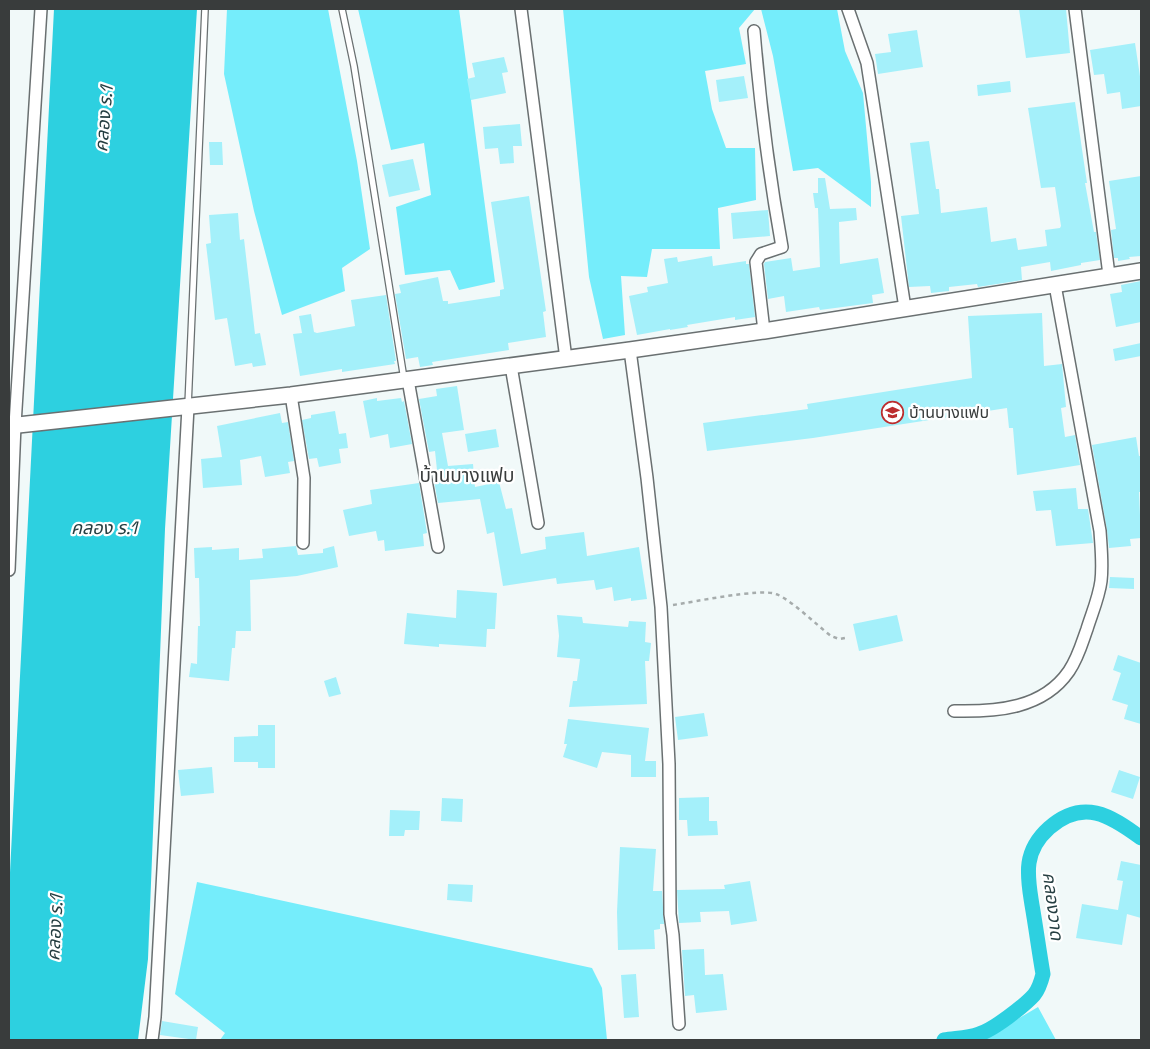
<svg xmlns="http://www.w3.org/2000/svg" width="1150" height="1049" font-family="'Space Grotesk','Noto Sans Thai',sans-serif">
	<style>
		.green { fill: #75edfb }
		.water { fill: #2dd0e0 }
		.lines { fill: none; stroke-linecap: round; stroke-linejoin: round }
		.canal { stroke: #2dd0e0; stroke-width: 15 }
		.building { fill: #a4f0fa }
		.service-casing { stroke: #6a7071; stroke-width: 8 }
		.minor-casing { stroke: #6a7071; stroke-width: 14 }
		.tertiary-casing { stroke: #6a7071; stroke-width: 18 }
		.path { stroke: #a6acac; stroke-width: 2.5; stroke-dasharray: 4 4; stroke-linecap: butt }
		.service { stroke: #fff; stroke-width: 5.5 }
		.minor { stroke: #fff; stroke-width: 11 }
		.tertiary { stroke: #fff; stroke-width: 15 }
		.labels { text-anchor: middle; stroke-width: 4.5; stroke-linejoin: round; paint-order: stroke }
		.poi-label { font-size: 16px; fill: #393c3c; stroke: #fff; text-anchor: start }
		.water-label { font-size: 18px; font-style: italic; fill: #253e41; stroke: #fff }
		.quarter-label { font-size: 19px; fill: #393c3c; stroke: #fff }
	</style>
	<rect width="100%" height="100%" fill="#f1f9f9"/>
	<path class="green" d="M227,9h101l29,152 13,88 -28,19 3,23 -63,24 -28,-104 -30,-137z
		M358,9h101l36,273 -36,8 -9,-20 -45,5 -9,-68 35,-12 -7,-52 -33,7z
		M563,9h192l-16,19 7,36 -41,7 7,38 14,39h29l1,52 -38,8 2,41h-68l-5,28 -26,-1 4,59 -22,4 -14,-62z
		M761,9h76l8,42 18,42 8,89v25l-53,-39 -25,3 -20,-115z
		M197,882l395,86 10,20 5,52h-387l5,-7 -50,-39z
		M1038,1007l18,33h-74z"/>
	<path class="water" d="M54,9h143l-32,520 -17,430 -10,81h-129v-148z"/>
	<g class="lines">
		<path class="canal" d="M944,1040c12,-2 24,-2 35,-6 14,-4 45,-28 55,-39 5,-6 7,-13 9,-21 -4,-23 -7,-46 -11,-69 -2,-13 -5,-28 -3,-42 2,-14 10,-26 20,-35 34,-30 61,-13 92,10"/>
	</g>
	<path class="building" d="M1019,9h47l4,44 -44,5z
		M917,30l6,37 -45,7 -3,-20 16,-2 -3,-18z
		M1135,43l6,40v23l-19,3 -2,-17 -13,2 -3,-20 -10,1 -4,-25z
		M504,57l4,15 -6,1 4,20 -35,7 -4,-21 8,-2 -3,-14z
		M744,76l4,22 -29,4 -3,-22z
		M1010,81l1,11 -33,4 -1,-11z
		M1075,102l12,81h-2l9,49h2l4,28 -19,3v2l-30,6 -1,-9 -29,5 1,13 -44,7 -1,-3 -28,3v4l-18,2 -1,-7 -21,1 -8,-71 18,-2 -9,-71 19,-2 7,48h3l2,24 46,-6 4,35 25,-4 2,12 29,-4 -2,-16 15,-2 1,-2 -6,-39 -14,1 -13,-80z
		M520,124l2,22h-9l1,17 -14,1 -2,-16 -13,1 -2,-22z
		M209,142h13l1,23h-13z
		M413,159l7,31 -31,7 -7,-32z
		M1141,176v80l-12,1 1,2 -12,2v-3h-4l-3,-28 5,-1 -7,-48z
		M818,178h7l5,31 26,-1 1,12 -18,2 1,42 38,-6 6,35 -12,2 1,8 -53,7 -1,-3 -33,5 -2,-16 -16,3 -4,-35 1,-2 26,-4 2,13 27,-4 -2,-59h-3l-2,-15h5z
		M529,196l17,115 -3,1 3,25 -38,6 1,7 -77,12 1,3 -13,2 -2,-10 -12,2 -11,-65 6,-1 -2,-8 39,-8 5,24h5v3l52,-8v-6l4,-1 -13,-87z
		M768,210l2,26 -37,3 -2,-26z
		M238,213l2,27 4,-1 11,95 5,-1 6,32 -13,2 -1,-4 -17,3 -8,-48 -12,2 -9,-76 5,-1 -2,-28z
		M712,256l1,10 33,-5v3h3l6,53 -20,3v-3l-48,8 1,2 -18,3v-1l-33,6 -8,-39 19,-4 -1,-5 21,-4 -4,-24 13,-2 1,5z
		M1141,281v41l-25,5 -6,-33 12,-2 -1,-7z
		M386,295l10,66h-2l1,3 -53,8v-3l-42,7 -7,-42 9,-1 -3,-17 12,-2 3,18 3,1 38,-7 -4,-26z
		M1042,313l2,53 18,-2 4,43 -5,1 4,29 10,-2 5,30 -63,10 -4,-47h-4l-2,-20 -194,30 -106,13 -4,-28 105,-14 -1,-5 165,-26 -4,-62z
		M1141,343v13l-26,5 -2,-12z
		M457,386l7,44 -22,3 6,33 25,-2 2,23 24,-5 7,27 6,-1 9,46 25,-5 -1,-12 39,-5 3,24 52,-9 8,52 -16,2v-3l-17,3 -2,-14 -16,3 -2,-10 -37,4 -1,-6 -53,8 -9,-54 -7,2 -7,-35 -42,4 -4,-22 4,-1 -3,-29 -6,1 -10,-53 18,-3 -1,-7z
		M377,398v3l24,-3 1,4 2,-1 8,43 -22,4 -2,-14 -18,4 -7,-37z
		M335,411l4,23 7,-1 2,15 -9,1 2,14 -22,4 -2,-9 -8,1 -7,-39 9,-2v-3z
		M280,413l2,10 6,-1 6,39 -6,1 2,11 -25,4 -4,-21 -21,4 2,25 -39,3 -2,-29 21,-2 -5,-31z
		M496,429l3,18 -31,5 -3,-18z
		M1136,437l3,19h2v36h-2l2,46 -11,1 1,7 -22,2 -2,-18 -15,-85z
		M419,483l8,50 -4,1 1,12 -39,5 -1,-11 -6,1 -2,-10 -27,5 -6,-26 29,-6 -2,-14z
		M1076,488l2,21h10l5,34 -37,3 -5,-36 -15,1 -3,-20z
		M296,546l2,9 25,-2v-4l11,-3 4,21 -41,9 -47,4 1,51h-15l-1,17h-3l-3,33 -40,-4 2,-14 6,1 1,-38h2l-1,-48h-4l-1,-30 18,-1v3l27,-2v12l24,-2 -1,-9z
		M1110,577l24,1v11l-25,-1z
		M457,590l40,3 -2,36h-8l-1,18 -47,-3v3l-35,-3 3,-31 49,5z
		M557,615l25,2 1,6 45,4 1,-6 17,1 -1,20 6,1 -2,18h-4l2,43 -78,3 4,-26h4l3,-22 -23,-2 2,-21z
		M897,615l6,26 -44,10 -6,-27z
		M1118,655l23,8v61l-17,-5 4,-14 -16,-5 9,-27 -8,-3z
		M336,677l5,17 -12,3 -5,-16z
		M704,713l4,23 -30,4 -3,-23z
		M568,719l81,9 -4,33h11v16h-25v-22l-29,-3 -5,16 -34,-11 4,-13h-3z
		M258,725h17v43h-17v-6h-24v-25l24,-1z
		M212,767l2,26 -33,3 -3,-26z
		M1119,770l21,7 -7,22 -22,-7z
		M709,797v24h8l1,14 -30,1 -1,-16h-8v-22z
		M442,798l21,1 -1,23 -21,-1z
		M390,810l30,1 -1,19h-14l-1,6h-15z
		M620,847l36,2 -3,42h9l2,33h-4v5l-6,1 1,19 -37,1 -1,-38z
		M1121,861l20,4v53l-14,-4 -5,31 -46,-7 6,-34 36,6 5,-29 -6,-1z
		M750,881l7,40 -26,4 -2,-14 -29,1 1,10 -22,1 -2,-33 48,-1 -1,-4z
		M448,884l25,1 -1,17 -25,-2z
		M704,949l1,26 18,-1 4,36 -31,3 -2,-18 -9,1 -3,-46z
		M636,974l3,43 -15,1 -3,-43z
		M162,1021l36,6 -2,13 -36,-5z"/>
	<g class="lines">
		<defs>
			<path id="service" d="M342,9l12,57 50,313
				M188,406l17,-397"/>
			<path id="minor" d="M521,9l45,350
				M848,9l19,54 38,245
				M1075,9l34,266
				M754,31c6,73 15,144 28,216l-21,7 -5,8 8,69
				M630,350l17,128 14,129 8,157 1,150 3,21 6,89
				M511,366l27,157
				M408,380l30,167
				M291,395l13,83 -1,65
				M9,570l6,-145 26,-416
				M954,711c42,1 89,-2 115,-40 9,-13 13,-28 18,-42 5,-16 12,-32 14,-48 2,-17 0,-34 -1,-50l-45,-246
				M152,1040l3,-23 33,-610"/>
			<path id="tertiary" d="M9,426l282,-31 339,-45 134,-19 377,-60"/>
		</defs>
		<use href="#service" class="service-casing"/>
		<use href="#minor" class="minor-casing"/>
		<use href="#tertiary" class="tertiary-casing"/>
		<path class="path" d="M673,605c20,-3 88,-17 103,-11 14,5 42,32 55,42l8,3 6,-1"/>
		<use href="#service" class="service"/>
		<use href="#minor" class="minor"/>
		<use href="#tertiary" class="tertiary"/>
	</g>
	<defs>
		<symbol id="school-ring" viewBox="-11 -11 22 22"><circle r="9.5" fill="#fff" stroke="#bc2d2e" stroke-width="1.5"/><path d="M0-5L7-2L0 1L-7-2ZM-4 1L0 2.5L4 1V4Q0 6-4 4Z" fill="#bc2d2e"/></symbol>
	</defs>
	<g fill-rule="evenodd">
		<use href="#school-ring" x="880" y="400" width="25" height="25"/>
	</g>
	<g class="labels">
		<g class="poi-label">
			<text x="909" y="418">บ้านบางแฟบ</text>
		</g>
		<g class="water-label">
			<text transform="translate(104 119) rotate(-85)" y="6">คลอง ร.1</text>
			<text x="104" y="534">คลอง ร.1</text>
			<text transform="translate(1053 906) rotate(83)" y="6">คลองวาด</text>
			<text transform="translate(55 928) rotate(-87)" y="6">คลอง ร.1</text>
		</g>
		<g class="quarter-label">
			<text x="467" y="482">บ้านบางแฟบ</text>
		</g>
	</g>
	<rect width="1150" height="1049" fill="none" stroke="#393c3c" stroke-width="20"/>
</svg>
